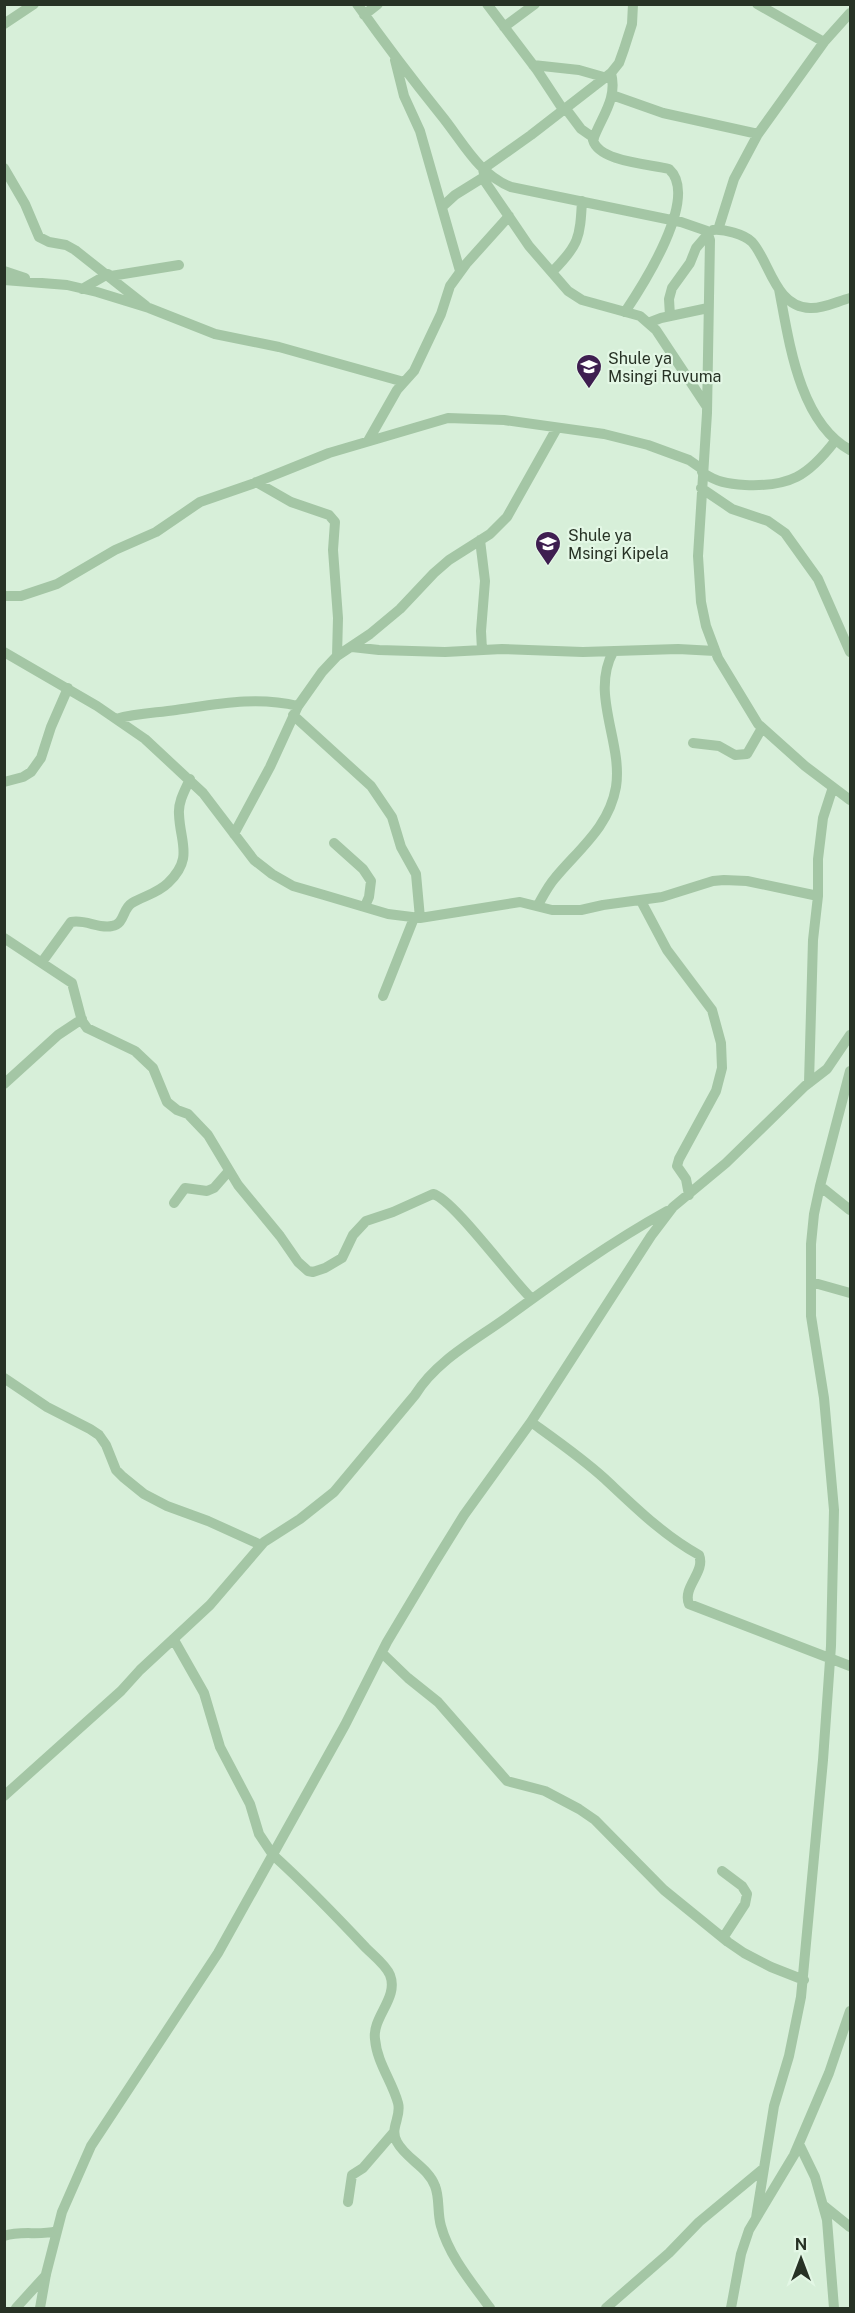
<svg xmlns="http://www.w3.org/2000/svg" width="855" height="2313" font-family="'Public Sans',sans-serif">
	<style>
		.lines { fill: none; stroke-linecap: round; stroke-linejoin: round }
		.minor { stroke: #a4c6a5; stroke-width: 10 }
		.labels { text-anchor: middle; stroke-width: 4.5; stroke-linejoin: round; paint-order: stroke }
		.poi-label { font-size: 16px; fill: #273225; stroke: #e3f7e5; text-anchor: start }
	</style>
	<rect width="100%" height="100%" fill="#d7efd9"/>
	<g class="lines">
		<path class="minor" d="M357,4c27,38 55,75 84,111 22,27 37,59 70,72l170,35 26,9 3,9 -3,173 -9,143 3,46 5,24 12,32 40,66 47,42 45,34
			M487,4l50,66 27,41
			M633,4l-1,20 -8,25 -5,14 -8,10 -80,62 -48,34 3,14 43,63 39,45 14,9 58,16 16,14 51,77
			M757,4l67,38
			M364,15l14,-11
			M4,24l30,-20
			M504,27l31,-23
			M395,60l9,36 16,35 40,140
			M533,65l46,5 28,8
			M611,73c7,26 -10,44 -18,67 6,22 57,24 76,29 31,28 -26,116 -44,143
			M612,95l51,18 95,21
			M566,109l15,20 13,9
			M4,168l21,36 14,33 10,5 17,3 9,5 71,56
			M443,206l12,-11 29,-18
			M713,230c11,-1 31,4 39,12 18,20 23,65 58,66 13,1 28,-7 40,-10
			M718,230l16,-51 24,-45 66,-92 26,-29
			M4,271l21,7
			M552,272c27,-27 28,-34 30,-71
			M111,276l68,-11
			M4,280l63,5 30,7 52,16 66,26 64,13 125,35
			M82,289l26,-15
			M779,289c10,52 20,133 71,161
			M670,316l-1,-17 3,-11 18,-25 6,-15 12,-14
			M648,323l13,-5 47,-10
			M368,441l29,-51 17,-19 27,-57 9,-28 16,-22 43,-48
			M702,472c14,10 26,12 43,13 45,2 63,-9 90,-44
			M256,482l35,20 38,13 6,7 -2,28 5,68 -1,38
			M701,488l31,21 36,12 17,12 33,46 32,73
			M480,540l5,41 -4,50 1,19
			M4,596h17l36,-12 58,-34 41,-18 44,-30 52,-18 77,-31 119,-35 56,2 100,14 44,11 30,11 11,4 13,9
			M352,647l27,3 66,2 57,-3 81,3 95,-3 37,2
			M4,652l93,54 48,33 58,54 51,67 18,14 21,12 31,9 64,19 32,4 100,-16 32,8h29l22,-5 59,-8 51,-16 11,-1 23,1 71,15
			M293,715l78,71 21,31 9,30 15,27 4,44
			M116,719c21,-6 40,-6 60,-9 42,-6 80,-14 122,-4
			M693,743l26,3 16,9 12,-1 15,-26
			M4,782l19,-5 8,-5 10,-14 10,-31 17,-39
			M234,834l36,-67 28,-61 24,-34 15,-16 33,-22 30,-25 34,-36 15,-13 41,-26 17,-17 50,-89
			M334,843l29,26 8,12 -2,16 -4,9
			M641,901l26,49 45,60 9,33 1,25 -6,23 -37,68 -2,7 9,13 3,16
			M538,905c5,-9 10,-19 17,-27 24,-29 54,-51 61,-91 7,-45 -26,-92 -3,-135
			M4,938l68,45 10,38 5,7 48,23 18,17 14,34 10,8 11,4 20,21 30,50 42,51 18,26 10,9 5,1 12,-4 17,-10 11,-23 13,-14 27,-9 40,-18c19,4 79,86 98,104
			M42,962l29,-40c15,-3 27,7 41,4 13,-2 10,-17 20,-23 12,-7 26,-10 36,-20 26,-25 12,-40 11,-69 -1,-12 6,-24 11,-35
			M383,996l31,-78
			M809,1083l4,-143 5,-44v-37l5,-41 10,-31
			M4,1084l54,-49 24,-16
			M820,1186l30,24
			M174,1203l11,-15 22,3 7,-3 14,-16
			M811,1282l39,11
			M4,1378l43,29 43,22 9,6 7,10 10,25 7,7 21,17 23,12 41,15 53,24
			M531,1422c25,18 51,36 74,57 30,28 58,56 94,76 7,17 -17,32 -10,49l161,62
			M174,1640l30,53 16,54 30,57 9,30 14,21c32,29 63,61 93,93 7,7 20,17 24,27 9,23 -18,42 -15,64 2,24 17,42 23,64 4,14 -9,25 -1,39 9,17 31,25 38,44 5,12 2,27 6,40 8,30 31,57 49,82
			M382,1653l26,25 30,24 69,79 38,10 34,18 16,11 69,70 64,52 16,11 27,14 33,13
			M4,1796l117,-105 19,-21 70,-65 54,-63 36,-23 34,-27 81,-97c21,-34 59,-54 91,-77 52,-38 105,-76 161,-107
			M722,1871l20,15 5,8 -2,10 -22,34
			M799,2144l16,33 12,43 7,88
			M348,2202l4,-27 11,-7 31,-36
			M824,2206l26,21
			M756,2218l18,-112 15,-50 12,-59 22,-237 8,-114 3,-136 -10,-112 -13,-82v-72l3,-30 6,-28 30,-115
			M4,2236c18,-6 34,0 53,-5
			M16,2308l30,-33
			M40,2308l6,-34 16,-62 29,-66 127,-193 127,-228 42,-83 46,-77 31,-50 67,-93 120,-186 22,-29 53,-44 79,-77 22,-17 23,-34
			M606,2308l63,-55 30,-31 65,-54
			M731,2308l10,-54 8,-24 45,-75 35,-82 21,-62"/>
	</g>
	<defs>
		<symbol id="school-pin" viewBox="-11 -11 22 30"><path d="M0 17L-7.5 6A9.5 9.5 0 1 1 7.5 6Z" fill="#3e1e50" stroke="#e3f7e5"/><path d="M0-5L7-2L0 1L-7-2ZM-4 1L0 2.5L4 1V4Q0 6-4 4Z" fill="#fff"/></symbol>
	</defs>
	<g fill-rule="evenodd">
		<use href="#school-pin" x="574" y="352" width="30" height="40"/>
		<use href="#school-pin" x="533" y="529" width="30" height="40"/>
	</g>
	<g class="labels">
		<g class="poi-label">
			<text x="608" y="364">Shule ya<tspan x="608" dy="18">Msingi Ruvuma</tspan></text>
			<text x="568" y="541">Shule ya<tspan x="568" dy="18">Msingi Kipela</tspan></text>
		</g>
	</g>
	<rect width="855" height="2313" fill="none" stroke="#273225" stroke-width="12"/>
	<g transform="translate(801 2259)" stroke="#e3f7e5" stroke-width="4.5" paint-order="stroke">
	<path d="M0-4.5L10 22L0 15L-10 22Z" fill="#273225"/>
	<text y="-9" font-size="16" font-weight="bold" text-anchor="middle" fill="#273225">N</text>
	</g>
</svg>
